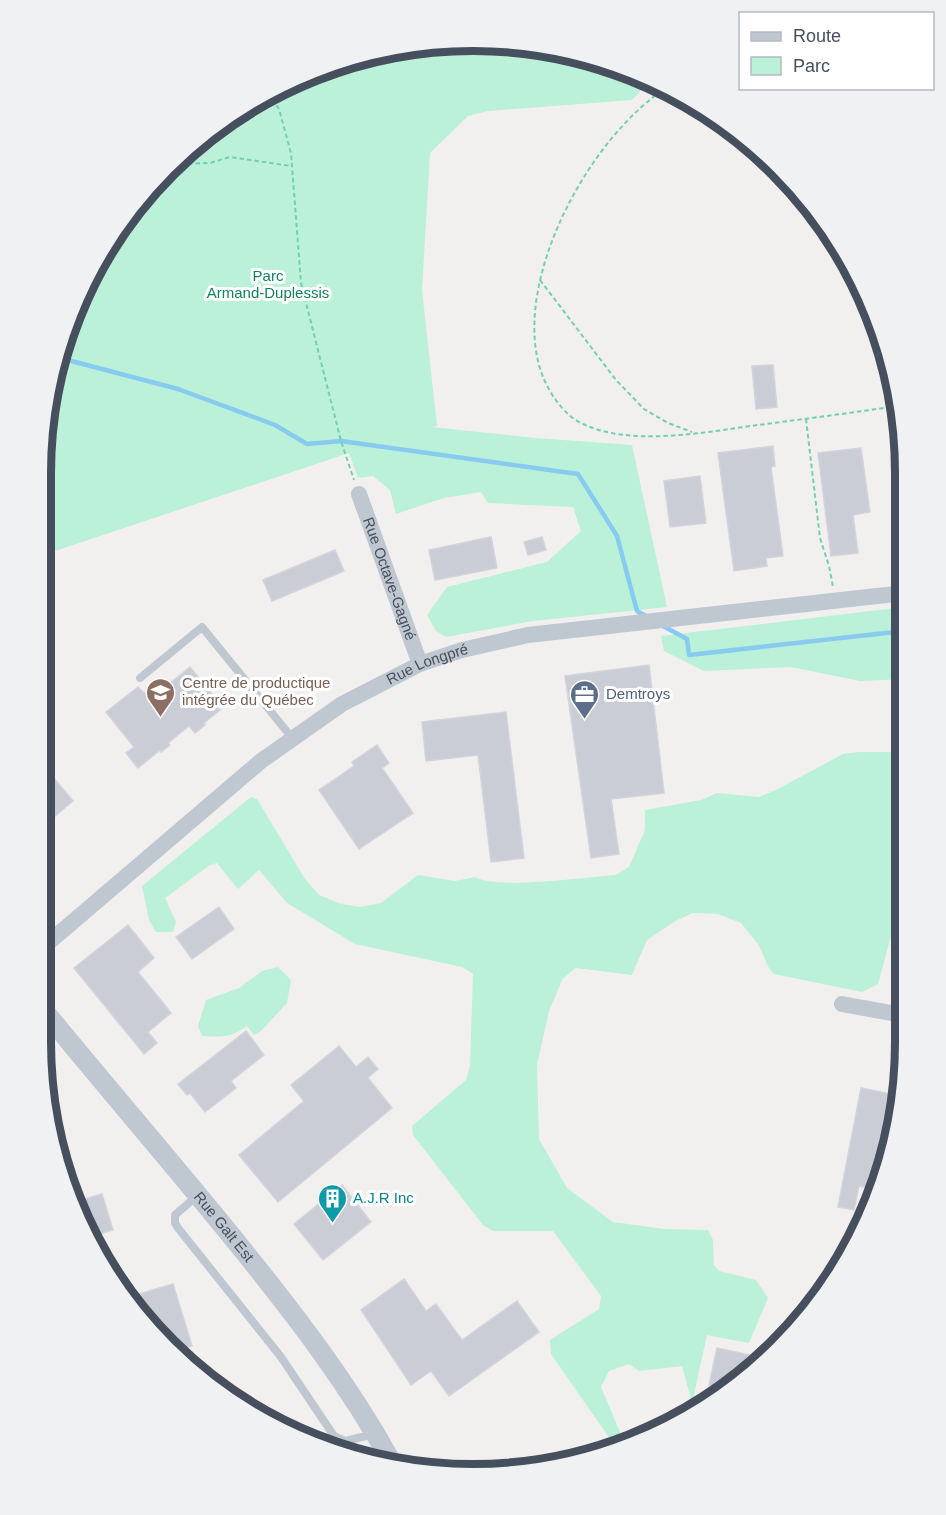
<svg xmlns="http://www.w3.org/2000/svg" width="946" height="1515" font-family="Helvetica,sans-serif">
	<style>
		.green { fill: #bbf1d8 }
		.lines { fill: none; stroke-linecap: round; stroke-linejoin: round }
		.stream { stroke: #87cbf0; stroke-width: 4.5 }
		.building { fill: #cacdd5; stroke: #d3d4db; stroke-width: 1.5 }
		.path { stroke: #72d0af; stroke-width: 2; stroke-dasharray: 4.5 3; stroke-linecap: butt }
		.service { stroke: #bfc7d1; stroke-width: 8 }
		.minor { stroke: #bfc7d1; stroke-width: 16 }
		.tertiary { stroke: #bfc7d1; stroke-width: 20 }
		.labels { text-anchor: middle; stroke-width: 6; stroke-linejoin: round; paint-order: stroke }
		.park-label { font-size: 15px; fill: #13825a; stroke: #fff }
		.street-label { font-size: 15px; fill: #464f5d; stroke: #fff }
		.education-label { font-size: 15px; fill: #785e54; stroke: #fff; text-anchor: start }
		.service-label { font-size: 15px; fill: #4e5e75; stroke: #fff; text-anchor: start }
		.culture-label { font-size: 15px; fill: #0d838f; stroke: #fff; text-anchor: start }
		.rim { fill: none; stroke: #464f5d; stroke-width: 8 }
	</style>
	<rect width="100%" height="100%" fill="#f2efef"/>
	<path class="green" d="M501,41l84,14 66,25 -19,20 -144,11 -20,5 -38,37 -8,137 15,136 -5,1 104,11 96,7 35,162 -134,14 -87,16 -10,-6 -9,-16 20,-28 100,-25 34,-31 -8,-24 -85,-4 -7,-11 -37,6 -48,16 -6,-24 -17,-14 -15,2 -9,-25 -306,102 1,-138 29,-109 57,-98 58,-62 68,-49 78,-35 82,-20z
		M904,607v72l-44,2 -69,-14 -87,4 -40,-20 -3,-15z
		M859,752h44v139l-25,93 -16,8 -88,-18 -5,-6 -11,-24 -17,-21 -23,-9 -25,-1 -16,7 -30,20 -15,35 -56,-7 -13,10 -14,33 -12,54 2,74 28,49 46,34 51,7 44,1 5,10 1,25 5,6 37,9 12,18 -19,45 -42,-8 -15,68 -10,-37 -43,5 -10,-7 -20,7 -8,16 24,57 -8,5 -66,-95 -1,-14 49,-31 2,-13 -48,-65h-60l-10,-6 -70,-90 -1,-9 54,-46 4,-14 3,-92 -11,-7 -107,-23 -68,-41 -28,-33 -21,19 -21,-26 -7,2 -45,33 11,24 -3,10h-17l-7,-12 -7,-34 109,-89 6,2 48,80 14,16 22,9 19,3 21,-4 37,-28 37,6 20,-4c22,13 112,0 141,-2l13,-8 16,-37v-20l56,-10 16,-7 42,4 17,-7 67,-36z
		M278,967l13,13 -4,23 -26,28 -7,4 -7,-9c-16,12 -25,11 -45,10l-4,-10 8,-26 33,-12 23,-17z"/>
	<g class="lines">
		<path class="stream" d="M60,358l118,31 97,36 32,19 34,-3 237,33 39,62 20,75 11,6
			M663,626l24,13 2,16 215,-24"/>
	</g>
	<path class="building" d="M773,365l4,42 -21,2 -4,-43z
		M773,446l2,20 -4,1 12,89 -17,2 1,8 -33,5 -16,-118z
		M861,448l9,64 -17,3 5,38 -27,3 -13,-103z
		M700,476l6,47 -36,4 -6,-46z
		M491,537l6,31 -62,12 -6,-30z
		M542,537l4,13 -18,5 -4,-13z
		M335,550l9,21 -72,30 -9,-21z
		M649,665l15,128 -53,6 8,55 -28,4 -26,-182z
		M190,667l27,33 -3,3 6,7 -16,13 1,2 -10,8 -6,-7 -21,17 2,2 -9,7 -1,-2 -22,18 -12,-15 8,-6 -28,-35 32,-25 6,6 5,-4 5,7z
		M506,712l18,146 -33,4 -13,-107 -52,6 -4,-39z
		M377,745l12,18 -7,5 31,45 -54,36 -40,-59 35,-24 -2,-4z
		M42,764l31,37 -31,26z
		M219,907l15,22 -42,30 -16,-22z
		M128,925l26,33 -16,14 33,41 -23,19 9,11 -13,11 -70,-86z
		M246,1031l18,24 -33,26 5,7 -31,24 -15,-19 -3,2 -9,-11z
		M339,1046l17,21 12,-10 10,12 -10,9 24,30 -114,94 -39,-47 65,-54 -13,-16z
		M861,1088l41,8v2l-8,30 -9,-2 -12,63 -14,-3 -5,24 -16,-3z
		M342,1185l29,37 -48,38 -29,-36z
		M102,1194l11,36 -20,6 -18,-34z
		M404,1279l22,32 10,-7 26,36 55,-39 22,31 -90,64 -18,-25 -20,14 -50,-75z
		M173,1284l19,62 -14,5 -48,-46 -4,-7z
		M806,1295l14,4 -21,23z
		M717,1348l47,10 -28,27 -7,4 -20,-4z"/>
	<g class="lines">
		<path class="path" d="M668,87c-78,48 -161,199 -125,290 8,19 22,39 40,47 49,23 123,8 175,1 46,-6 93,-12 139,-19
			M268,93l11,16 12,44 10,130 40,158 13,39
			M173,164l37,-1 20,-6 61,9
			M540,280l76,100 28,29 24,14 24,9
			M806,419l14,119 9,28 4,21"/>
		<path class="service" d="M140,678l62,-51 91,112
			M198,1195l-23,20v8l3,5 103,129 53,79 11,5 30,-7"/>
		<g class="minor">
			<path id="s1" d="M359,494l61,170"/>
			<path id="s2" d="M41,949l220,-188 81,-57 78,-40 42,-14 66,-15 376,-42"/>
			<path d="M842,1004l60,11"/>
		</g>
		<path class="tertiary" id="s3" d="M41,1007c66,81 135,160 201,242 54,67 107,136 149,212"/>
	</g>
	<defs>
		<symbol id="school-pin" viewBox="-11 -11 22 30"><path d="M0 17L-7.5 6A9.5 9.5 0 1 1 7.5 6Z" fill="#8d6e63" stroke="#fff"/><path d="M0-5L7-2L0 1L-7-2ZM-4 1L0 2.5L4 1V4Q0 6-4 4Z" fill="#fff"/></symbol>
		<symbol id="office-pin" viewBox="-11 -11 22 30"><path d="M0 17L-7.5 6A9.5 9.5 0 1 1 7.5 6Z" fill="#5c6f8a" stroke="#fff"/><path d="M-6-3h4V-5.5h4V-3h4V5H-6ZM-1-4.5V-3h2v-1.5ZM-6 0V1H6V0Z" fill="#fff"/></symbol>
		<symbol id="building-pin" viewBox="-11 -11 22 30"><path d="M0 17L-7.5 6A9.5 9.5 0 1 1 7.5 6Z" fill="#0f9aa8" stroke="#fff"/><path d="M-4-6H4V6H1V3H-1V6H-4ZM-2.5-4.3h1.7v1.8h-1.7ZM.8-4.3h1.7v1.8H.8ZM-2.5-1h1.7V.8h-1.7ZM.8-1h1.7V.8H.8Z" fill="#fff"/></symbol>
	</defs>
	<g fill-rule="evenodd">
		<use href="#school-pin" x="144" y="676" width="33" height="45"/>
		<use href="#office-pin" x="568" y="678" width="33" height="45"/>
		<use href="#building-pin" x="316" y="1182" width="33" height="45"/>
	</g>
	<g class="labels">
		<g class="park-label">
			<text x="268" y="281">Parc<tspan x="268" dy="17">Armand-Duplessis</tspan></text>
		</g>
		<g class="street-label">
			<text dy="5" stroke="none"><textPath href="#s1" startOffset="90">Rue Octave-Gagné</textPath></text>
			<text dy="5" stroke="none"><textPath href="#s2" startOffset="483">Rue Longpré</textPath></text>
			<text dy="5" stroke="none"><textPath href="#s3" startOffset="286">Rue Galt Est</textPath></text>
		</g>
		<g class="education-label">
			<text x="182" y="688">Centre de productique<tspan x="182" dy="17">intégrée du Québec</tspan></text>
		</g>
		<g class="service-label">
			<text x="606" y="699">Demtroys</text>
		</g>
		<g class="culture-label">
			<text x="353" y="1203">A.J.R Inc</text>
		</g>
	</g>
	<path d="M0 0H946V1515H0ZM473 51H473A422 422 0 0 1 895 473V1042A422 422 0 0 1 473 1464H473A422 422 0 0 1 51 1042V473A422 422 0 0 1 473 51Z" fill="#f0f1f2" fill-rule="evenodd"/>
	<path class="rim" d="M473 51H473A422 422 0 0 1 895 473V1042A422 422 0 0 1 473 1464H473A422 422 0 0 1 51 1042V473A422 422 0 0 1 473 51Z"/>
	<rect x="739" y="12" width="195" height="78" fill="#ffffff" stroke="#b5b9be" stroke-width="1.5"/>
	<rect x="751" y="32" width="30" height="9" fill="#bfc7d1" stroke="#b5b9be" stroke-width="1.5"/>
	<text x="793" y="42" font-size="18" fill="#464f5d">Route</text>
	<rect x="751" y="57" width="30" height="18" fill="#bbf1d8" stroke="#b5b9be" stroke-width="1.5"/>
	<text x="793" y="72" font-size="18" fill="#464f5d">Parc</text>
</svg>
